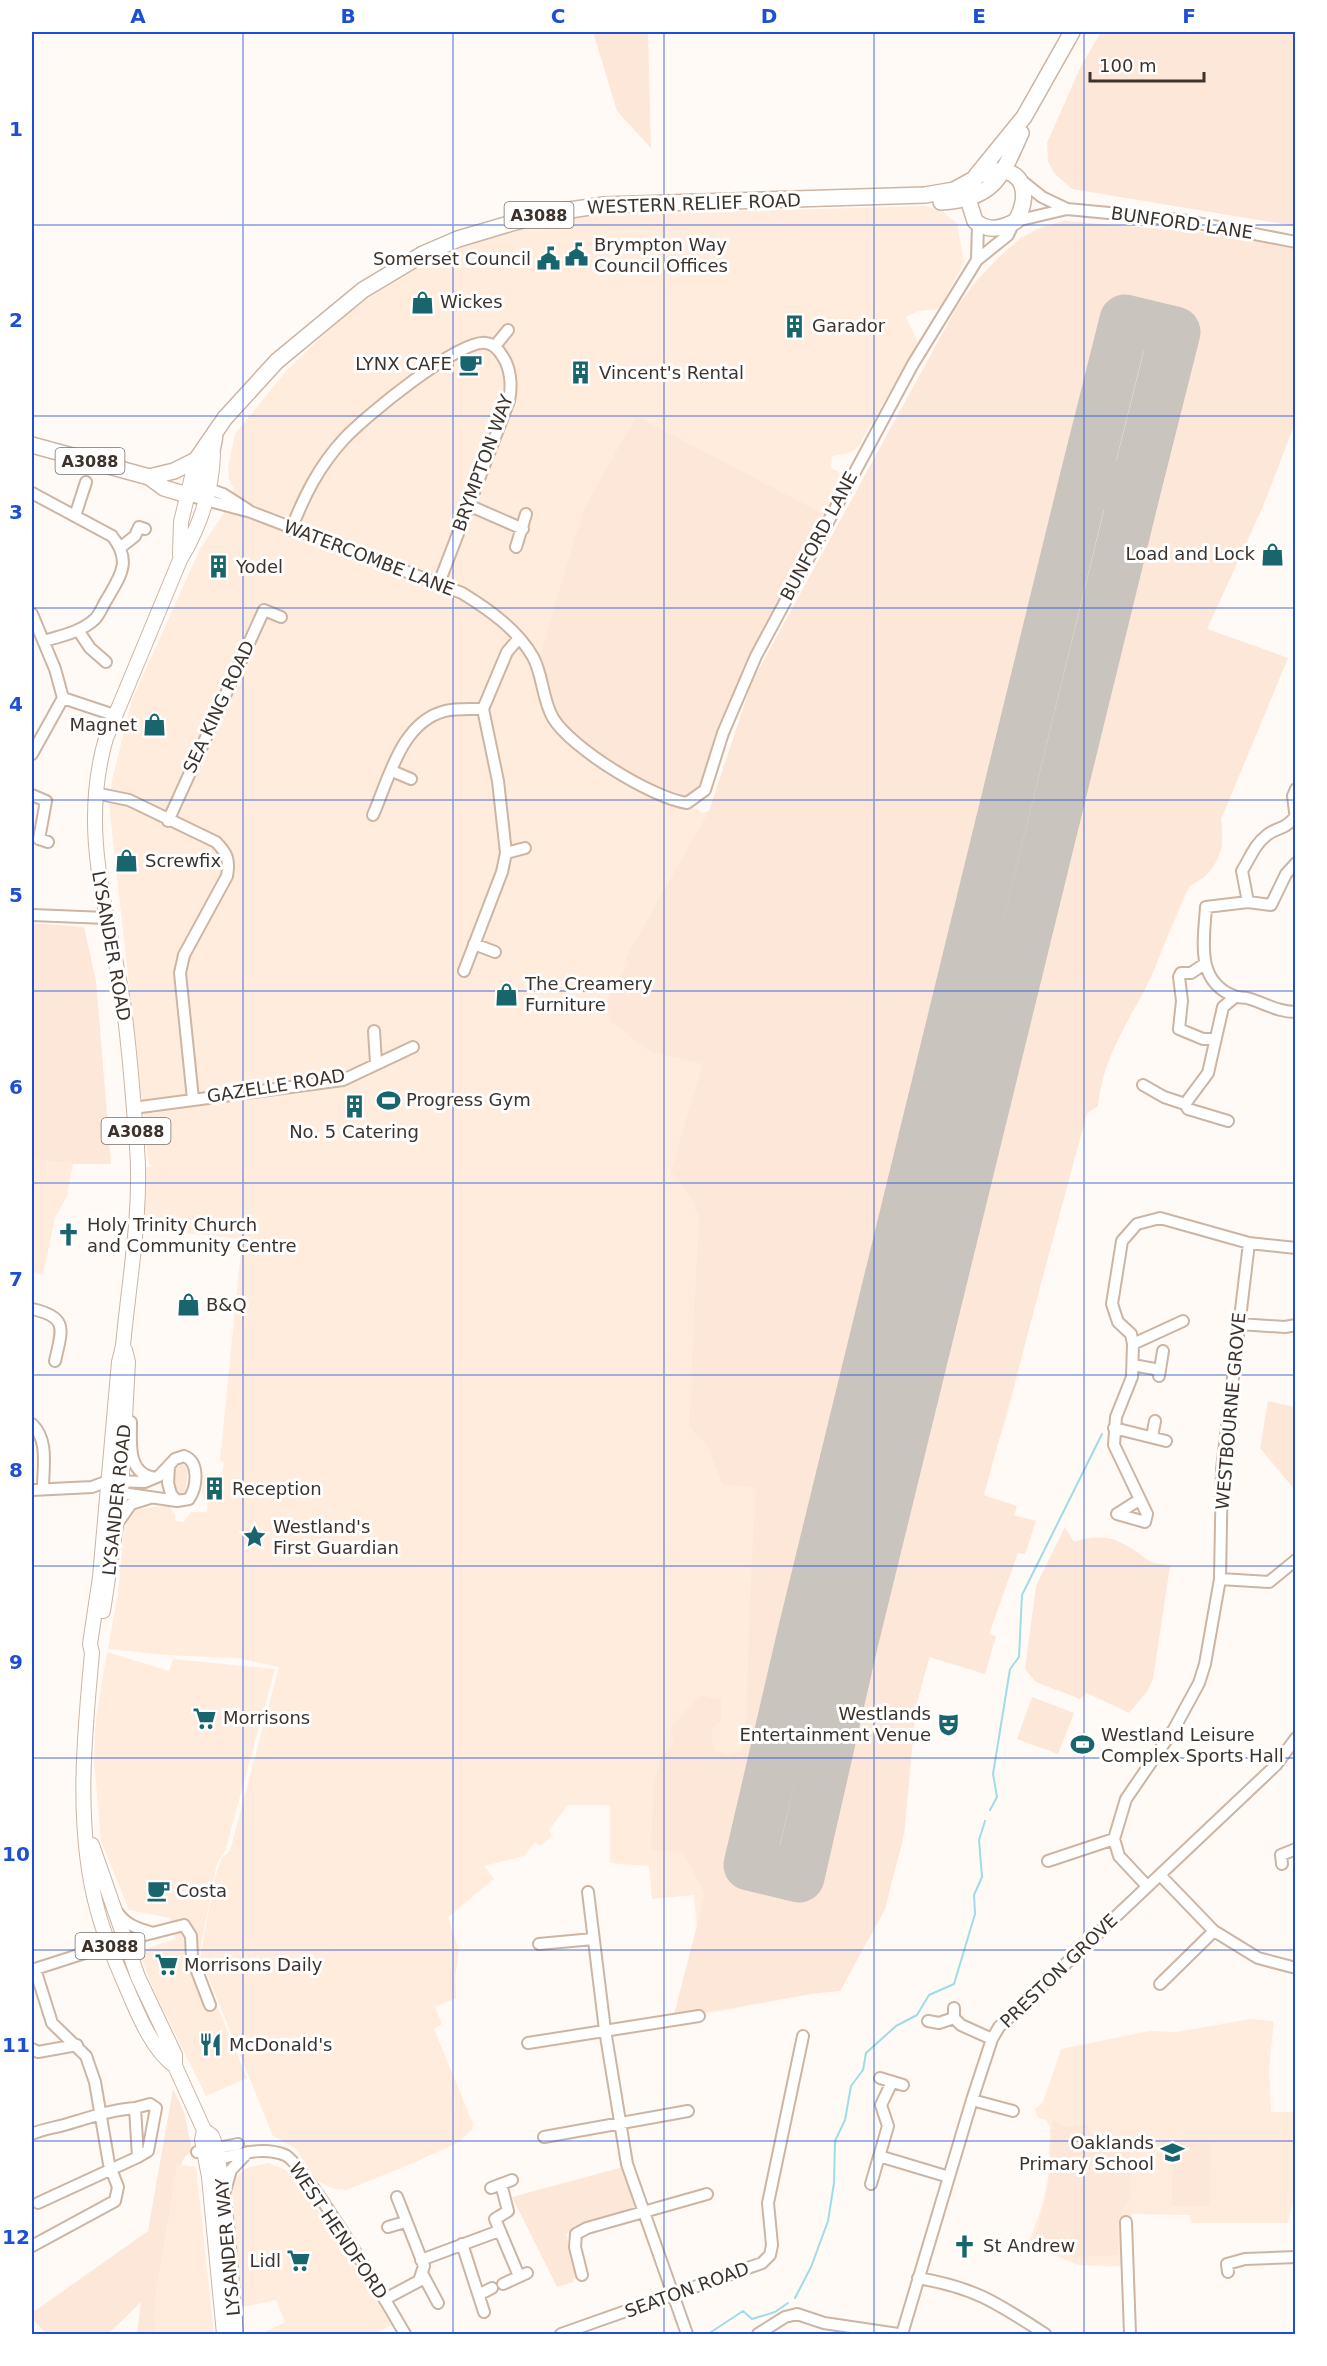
<svg xmlns="http://www.w3.org/2000/svg" width="1327" height="2366" font-family="'DejaVu Sans',sans-serif">
	<style>
		.built { fill: #ffecdd }
		.green { fill: #fce7d8 }
		.lines { fill: none; stroke-linecap: round; stroke-linejoin: round }
		.stream { stroke: #9edde5; stroke-width: 2 }
		.runway { stroke: #cac4be; stroke-width: 51 }
		.minor-casing { stroke: #cdb5a3; stroke-width: 14 }
		.major-casing { stroke: #cdb5a3; stroke-width: 16 }
		.highway-casing { stroke: #cdb5a3; stroke-width: 18 }
		.minor { stroke: #fff; stroke-width: 10 }
		.major { stroke: #fff; stroke-width: 14 }
		.highway { stroke: #fff; stroke-width: 15 }
		.grid { fill: none; stroke: #1d4ed8; stroke-width: 1.5; stroke-opacity: 0.55 }
		.labels { text-anchor: middle; stroke-width: 6; stroke-linejoin: round; paint-order: stroke }
		.shield { fill: #fff; stroke: #77706b; stroke-width: 1.5 }
		.shield-label { font-size: 16px; font-weight: bold; fill: #3d332c }
		.street-label { font-size: 18px; fill: #3d332c; stroke: #fff }
		.poi-label { font-size: 18px; fill: #3d332c; stroke: #fff; text-anchor: start }
		.neatline { fill: none; stroke: #1d4ed8; stroke-width: 2 }
		.grid-label { font-size: 20px; text-anchor: middle; font-weight: bold; fill: #1d4ed8 }
	</style>
	<rect width="100%" height="100%" fill="#fffaf6"/>
	<path class="built" d="M925,206l17,5 15,12 7,40 -25,46 -21,2 -12,6 12,26 -60,104 -8,6 -18,3 -1,12 7,3 5,6 -1,8 -86,165 -85,144 -17,-8 -4,7 22,11 25,5 5,4 7,-2 43,-129 205,-375 19,-26 44,-43 21,-11 23,-6 168,14 63,14v174l-32,83 -56,123 81,29 -67,161 1,28 -4,11 -13,18 -16,11 -46,107 -22,36 -34,83 -21,70 -58,229 -77,239 -15,55 -12,128 -19,75 -45,82 -24,2 -101,19 -41,3 23,-86 -3,-34 -42,4 -3,-33 -39,-3v-58h-42l-19,25 3,6 -12,10 -5,-4 -11,14 -40,10 10,13 -46,38 11,33 -4,27 1,21 -21,9 7,17 -8,5 39,95 -1,5 -13,13 -50,23 -63,25 -12,-1 -17,-8 -22,-33 -22,-12 -73,-179 15,-79 7,-20 8,-7 49,-184 -42,-9 -72,-3 -57,-6 10,-56 6,-65 4,-9 6,-8 11,-3 24,-2 6,9v6l9,1 7,-10h16l1,-11h-4l-2,-10 3,-17 17,2 2,-14 -4,-1 22,-222 -98,-10 2,-62 9,-2h-6l-40,-360 3,-25 20,-80 68,-151 24,-36 10,-24 -5,-9 -1,-13 7,-33 52,-64 50,-48 34,-26 38,-24 43,-21 38,-15 52,-14 57,-7z
		M32,1159l41,5 -6,32 -12,22 -12,57 -11,-3z
		M107,1652l62,19 4,-12 102,10 -50,182 -8,12 -19,97 49,118 -41,18 -53,-107 -11,-29 2,-8 7,-5 24,-8 -5,-21 -41,-8 -28,-69 -7,-82 2,-41z
		M1251,2019l23,2 -5,47 2,44h24v79l-7,32h-97l-1,-8 -58,-1 1,53 -54,-2 -51,-20 13,-36 7,-29 2,-53 -4,-7 -8,-2 -3,-9 8,-7 18,-53 88,-18 27,1z
		M269,2163l19,8 22,27 82,127 -19,9h-112l24,-12 -9,-22 -38,8 -10,-112 3,-13 15,-15z
		M177,2164l19,3 18,167h-64z"/>
	<path class="green" d="M593,32h55l3,116 -34,-37z
		M1101,32h194v194l-223,-37 -18,-16 -6,-12 -1,-18 34,-77z
		M1064,221l168,14 63,14v174l-32,83 -56,123 81,29 -67,161c3,21 1,43 -17,58 -5,4 -12,6 -15,10 -10,13 -27,63 -34,81 -21,47 -52,85 -57,138l-11,7 -103,382 33,11 -3,9 22,6 -11,33 -7,-1 -29,81 7,2 -11,38 -56,-17 -13,49 -12,128 -19,75 -45,82c-56,4 -110,20 -166,24l31,-121 -22,-42 -32,-3 3,-66 7,-26 13,-12 -4,-16 30,-34 21,5v21c-12,7 -10,16 -7,28l14,7 13,-5 4,-13 10,-251 -32,-2 -16,-39 -18,-20 10,-209 -9,-20 -19,-26 32,-107 -53,-13 -39,-29 -5,-20 22,-38 -2,-6 83,-147 43,-129 205,-375c30,-40 56,-73 107,-86z
		M636,416l189,99 -49,95 -75,180 -13,8 -17,-4 -66,-34 -41,-33 -18,-28 -6,-44 43,-144z
		M32,923l52,4 12,54 15,183h-38l-41,-5z
		M1268,1401l27,6v83l-35,-42z
		M182,1462l6,8 -3,25 -4,3 -6,-4 -4,-22z
		M1065,1527l9,15c34,-11 48,-1 74,18 5,4 16,4 22,6l-17,113 -5,11 -19,23 -42,-20 -7,6 -44,-17 -11,-13 11,-83z
		M1032,1697l42,16 -16,41 -41,-15z
		M173,2089l11,23 8,38 -8,8 -3,7h-4l-21,130 -3,39h-16l4,-32 -33,32h-61l-15,-15v-6l116,-82z
		M1053,2120l15,7 18,-2 4,8 39,8 2,59c-17,12 -12,36 -13,55l-44,2 -42,-15c18,-40 19,-78 21,-122z
		M1173,2143h38l-1,63h-38z
		M623,2167l12,42 -57,17 -12,8 13,44 -6,1v3l-16,5 -45,-90z"/>
	<g class="lines">
		<path class="stream" d="M990,1810l7,-13 -4,-23 17,-105 9,-12 3,-62 80,-161
			M795,2298l16,-31 17,-46 6,-38 1,-42 10,-21 6,-34 12,-16 3,-17 30,-27 21,-11 12,-20 25,-11 21,-70 -1,-19 8,-18 -3,-37 6,-19
			M708,2334l35,-23 9,8 23,-7 13,-9"/>
		<path class="runway" d="M1125,320l50,12 -40,159 -50,-12z
			M1085,479l50,12 -283,1154 -49,-12z
			M803,1633l49,12 -53,232 -50,-12z"/>
		<defs>
			<path id="minor" d="M1022,181l20,16 25,12
				M1016,221l51,-12 115,11 114,22
				M977,260l1,-36
				M495,346l13,-16
				M209,489l14,5 25,16
				M32,493l80,43c20,25 9,39 -5,63 -4,6 -7,15 -12,20 -14,13 -34,17 -51,22
				M187,495l64,17 211,81c26,16 55,36 71,64 10,18 9,42 20,61 18,30 99,80 134,85l18,-13 18,-57 33,-77 157,-292 64,-104 31,-25 6,-13
				M468,505l55,24
				M75,516l11,-34
				M291,530c13,-34 28,-64 53,-91 19,-21 115,-100 142,-96 8,1 13,7 17,14 8,12 9,30 6,44l-70,182
				M121,547l14,-11 4,-9 6,2
				M516,547l10,-33
				M32,614l23,55 8,29 -31,56
				M78,630l12,18 16,14
				M63,698l51,17
				M392,771l19,8
				M1296,789l-3,7 3,24
				M95,793l34,7 87,42c11,11 14,18 11,34l-43,79 -4,18 13,126
				M32,795l14,6 -7,38 9,3
				M373,815c16,-36 28,-93 72,-104 11,-3 26,-2 38,-2
				M168,821l96,-211 17,7
				M506,853l19,-5
				M1296,863l-10,11 -15,31 -23,-3 -42,5c-2,33 -11,74 28,89 4,2 9,1 13,2 18,5 30,14 49,14
				M1248,902l-6,-31c8,-13 13,-27 25,-36 12,-9 16,-4 28,-18
				M32,915l74,3
				M474,944l21,8
				M1203,965l-12,8h-10l-2,4 3,24 -3,28 24,10h11
				M464,971l38,-99 4,-19 -8,-72 -15,-72 24,-57 12,-14
				M374,1031l2,32
				M1143,1085l21,12 21,7
				M133,1108l210,-28 70,-33
				M1228,1121l-40,-12 -3,-5 23,-31 15,-66 12,-10
				M32,1309c37,8 30,21 23,52
				M1239,1324l46,3 11,-2
				M1133,1344l50,-23
				M1133,1365l27,5
				M1159,1376l4,-25
				M131,1422c0,22 -4,51 23,56
				M32,1424c17,16 11,43 11,65
				M1114,1428l52,13
				M1152,1437l3,-16
				M32,1490l60,-3 16,-6 37,1 14,-6 16,-17 9,-3c16,6 13,31 5,43l-12,2 -6,-7 -3,-11 1,-16
				M115,1492l62,9
				M1139,1500l-22,14 28,8 2,-8 -33,-69 2,-28 16,-40 1,-33 -2,-10 -13,-12 -6,-18 10,-63 15,-17 23,-6 89,25 47,5
				M119,1521l12,-17 19,-6
				M1220,1579l49,3 27,-22
				M1048,1861l66,-22
				M1282,1864l-1,-9 15,-6
				M1160,1875l54,56 44,27 38,10
				M1147,1886l-28,-30 -5,-17 12,-40 48,-70 25,-46 6,-19 15,-85 2,-110 27,-226
				M588,1892l17,138 22,134 60,170
				M118,1913c9,13 22,16 35,20
				M539,1944l54,-5
				M32,1970l93,-30 59,-15 7,11 1,22 18,47
				M1160,1984l54,-53
				M954,2008v10l7,7 31,14
				M928,2021l11,2 15,-5
				M528,2043l171,-27
				M32,2049l6,3 39,-7
				M880,2078l23,7
				M972,2100l41,11
				M135,2108l15,-4 6,4 -8,43 -10,6
				M32,2134c11,-5 21,-6 32,-9 24,-7 46,-15 71,-17l3,49 -100,46
				M544,2137l144,-26
				M197,2152l41,-8
				M879,2156l70,21
				M212,2160c24,-4 49,-15 73,-5 19,8 105,153 120,179
				M501,2184l7,27 -13,8 24,57
				M871,2184l17,-58 -7,-21 11,-23
				M491,2188l21,-8
				M225,2191l6,-21 17,-18
				M1126,2222l4,112
				M388,2227l17,-5
				M462,2244l22,68
				M32,2246l83,-45 3,-14 -9,-23 -14,-82 -9,-26 -34,-33 -17,-54
				M421,2260l78,-29
				M1228,2272l-1,-8 18,-5 51,-2
				M423,2275l15,28
				M582,2275l-7,-28 1,-13 11,-6 120,-34
				M918,2278c58,10 79,25 127,56
				M503,2284l24,-11
				M480,2294l12,-6
				M385,2299l34,-18 5,-15 -27,-69
				M561,2334l201,-71 8,-8 2,-10 -4,-42 35,-167
				M758,2334l27,-17 12,-3 27,9 74,11
				M902,2334l70,-234 20,-61 7,-12 277,-262 20,-27"/>
			<path id="major" d="M180,555l1,-33 15,-62
				M103,1611l18,-118 7,-131 -3,-12
				M92,1845l46,132 37,78v11l29,64 8,6 5,13 11,84 8,101
				M175,2066c-20,-13 -35,-47 -44,-68 -12,-28 -25,-56 -33,-86 -23,-83 -14,-174 -6,-259l-2,-9 10,-67 19,-215 4,-16c6,-66 19,-134 14,-199 -4,-48 -7,-97 -14,-145 -15,-92 -44,-170 -17,-264l74,-178c19,-32 32,-68 33,-106
				M204,2130l-2,10 7,37 15,157"/>
			<path id="highway" d="M992,171c34,-4 38,26 24,50 -15,8 -28,11 -41,0l-7,-22 8,-23z
				M976,176l48,-59 48,-85
				M941,202c54,-3 60,-25 80,-69
				M32,445l117,32 15,11 23,7c15,-5 27,-47 28,-62
				M149,477l25,-6 22,-11 29,-42 52,-57 86,-71 60,-36 35,-15 84,-25 62,-9 321,-10 29,-5 20,-11"/>
		</defs>
		<use href="#minor" class="minor-casing"/>
		<use href="#major" class="major-casing"/>
		<use href="#highway" class="highway-casing"/>
		<use href="#minor" class="minor"/>
		<use href="#major" class="major"/>
		<use href="#highway" class="highway"/>
	</g>
	<path class="grid" d="M243,32v2302M453,32v2302M664,32v2302M874,32v2302M1084,32v2302M32,225h1264M32,416h1264M32,608h1264M32,800h1264M32,991h1264M32,1183h1264M32,1375h1264M32,1566h1264M32,1758h1264M32,1950h1264M32,2141h1264"/>
	<defs>
		<symbol id="civic-bare" viewBox="-9 -9 18 18"><path d="M-.6-6.5H3V-4.5H.6V-3L4-1V1h2V6H-6V1h2V-1L-.6-3ZM-1.2 2.5V6h2.4V2.5Z" fill="#19656e" stroke="#fff" stroke-width="2.5" paint-order="stroke"/></symbol>
		<symbol id="shop-bare" viewBox="-9 -9 18 18"><path d="M-5-2.5h2.3a2.7 3.5 0 0 1 5.4 0H5L5.5 6h-11ZM-1.5-2.5h3a1.5 2.3 0 0 0-3 0Z" fill="#19656e" stroke="#fff" stroke-width="2.5" paint-order="stroke"/></symbol>
		<symbol id="building-bare" viewBox="-9 -9 18 18"><path d="M-4-6H4V6H1V3H-1V6H-4ZM-2.5-4.3h1.7v1.8h-1.7ZM.8-4.3h1.7v1.8H.8ZM-2.5-1h1.7V.8h-1.7ZM.8-1h1.7V.8H.8Z" fill="#19656e" stroke="#fff" stroke-width="2.5" paint-order="stroke"/></symbol>
		<symbol id="cafe-bare" viewBox="-9 -9 18 18"><path d="M-5.5-4.5H6V0H3Q3 3.5 0 3.5H-2.5Q-5.5 3.5-5.5 0ZM3-3.2v2h1.7v-2ZM-6 4.5H4V6H-6Z" fill="#19656e" stroke="#fff" stroke-width="2.5" paint-order="stroke"/></symbol>
		<symbol id="stadium-bare" viewBox="-9 -9 18 18"><path d="M0-5a6.5 5 0 1 0 0 10a6.5 5 0 1 0 0-10ZM-3.5-1.8h7v3.6h-7Z" fill="#19656e" stroke="#fff" stroke-width="2.5" paint-order="stroke"/></symbol>
		<symbol id="church-bare" viewBox="-9 -9 18 18"><path d="M-1.2-6h2.4v3.5h3.3v2.4h-3.3V6h-2.4V-.1h-3.3v-2.4h3.3Z" fill="#19656e" stroke="#fff" stroke-width="2.5" paint-order="stroke"/></symbol>
		<symbol id="sight-bare" viewBox="-9 -9 18 18"><path d="M0-6L1.8-2.2L6-1.7L2.9 1.2L3.7 5.4L0 3.3L-3.7 5.4L-2.9 1.2L-6-1.7L-1.8-2.2Z" fill="#19656e" stroke="#fff" stroke-width="2.5" paint-order="stroke"/></symbol>
		<symbol id="supermarket-bare" viewBox="-9 -9 18 18"><path d="M-6-5.5h2.5l.6 2H6L4.5 2H-2.5L-4.4-4H-6ZM-1.5 3.2a1.3 1.3 0 1 0 .1 0ZM3 3.2a1.3 1.3 0 1 0 .1 0Z" fill="#19656e" stroke="#fff" stroke-width="2.5" paint-order="stroke"/></symbol>
		<symbol id="theatre-bare" viewBox="-9 -9 18 18"><path d="M-5-5.5Q0-4 5-5.5V0Q5 5 0 6Q-5 5-5 0ZM-3.3-2.5H-1v1.5H-3.3ZM1-2.5H3.3v1.5H1ZM-2.8 1Q0 5.5 2.8 1Z" fill="#19656e" stroke="#fff" stroke-width="2.5" paint-order="stroke"/></symbol>
		<symbol id="restaurant-bare" viewBox="-9 -9 18 18"><path d="M-5-6h1v4h1v-4h1v4h1v-4h1v5L-1.5 .5V6h-2V.5L-5-1ZM5-6V6H3V1.5H1.5Q1.5-4 5-6Z" fill="#19656e" stroke="#fff" stroke-width="2.5" paint-order="stroke"/></symbol>
		<symbol id="school-bare" viewBox="-9 -9 18 18"><path d="M0-5L7-2L0 1L-7-2ZM-4 1L0 2.5L4 1V4Q0 6-4 4Z" fill="#19656e" stroke="#fff" stroke-width="2.5" paint-order="stroke"/></symbol>
	</defs>
	<g fill-rule="evenodd">
		<use href="#civic-bare" x="560" y="238" width="33" height="33"/>
		<use href="#civic-bare" x="532" y="242" width="33" height="33"/>
		<use href="#shop-bare" x="406" y="286" width="33" height="33"/>
		<use href="#building-bare" x="778" y="310" width="33" height="33"/>
		<use href="#cafe-bare" x="454" y="348" width="33" height="33"/>
		<use href="#building-bare" x="564" y="356" width="33" height="33"/>
		<use href="#shop-bare" x="1256" y="538" width="33" height="33"/>
		<use href="#building-bare" x="202" y="550" width="33" height="33"/>
		<use href="#shop-bare" x="138" y="708" width="33" height="33"/>
		<use href="#shop-bare" x="110" y="844" width="33" height="33"/>
		<use href="#shop-bare" x="490" y="978" width="33" height="33"/>
		<use href="#stadium-bare" x="372" y="1084" width="33" height="33"/>
		<use href="#building-bare" x="338" y="1090" width="33" height="33"/>
		<use href="#church-bare" x="52" y="1218" width="33" height="33"/>
		<use href="#shop-bare" x="172" y="1288" width="33" height="33"/>
		<use href="#building-bare" x="198" y="1472" width="33" height="33"/>
		<use href="#sight-bare" x="238" y="1520" width="33" height="33"/>
		<use href="#supermarket-bare" x="188" y="1702" width="33" height="33"/>
		<use href="#theatre-bare" x="932" y="1708" width="33" height="33"/>
		<use href="#stadium-bare" x="1066" y="1728" width="33" height="33"/>
		<use href="#cafe-bare" x="142" y="1874" width="33" height="33"/>
		<use href="#supermarket-bare" x="150" y="1948" width="33" height="33"/>
		<use href="#restaurant-bare" x="194" y="2028" width="33" height="33"/>
		<use href="#school-bare" x="1156" y="2136" width="33" height="33"/>
		<use href="#church-bare" x="948" y="2230" width="33" height="33"/>
		<use href="#supermarket-bare" x="282" y="2244" width="33" height="33"/>
	</g>
	<g class="labels">
		<g class="shield">
			<rect x="504.5" y="202" width="69" height="26" rx="4.5"/>
			<rect x="55.5" y="448" width="69" height="26" rx="4.5"/>
			<rect x="101.5" y="1118" width="69" height="26" rx="4.5"/>
			<rect x="75.5" y="1933" width="69" height="26" rx="4.5"/>
		</g>
		<g class="shield-label">
			<text x="539" y="221">A3088</text>
			<text x="90" y="467">A3088</text>
			<text x="136" y="1137">A3088</text>
			<text x="110" y="1952">A3088</text>
		</g>
		<g class="street-label">
			<text transform="translate(694 204) rotate(-2)" y="6">WESTERN RELIEF ROAD</text>
			<text transform="translate(1182 223) rotate(8)" y="6">BUNFORD LANE</text>
			<text transform="translate(483 463) rotate(-70)" y="6">BRYMPTON WAY</text>
			<text transform="translate(819 536) rotate(-62)" y="6">BUNFORD LANE</text>
			<text transform="translate(369 558) rotate(21)" y="6">WATERCOMBE LANE</text>
			<text transform="translate(219 707) rotate(-65)" y="6">SEA KING ROAD</text>
			<text transform="translate(111 946) rotate(80)" y="6">LYSANDER ROAD</text>
			<text transform="translate(276 1086) rotate(-9)" y="6">GAZELLE ROAD</text>
			<text transform="translate(1231 1411) rotate(-85)" y="6">WESTBOURNE GROVE</text>
			<text transform="translate(117 1500) rotate(-84)" y="6">LYSANDER ROAD</text>
			<text transform="translate(1059 1971) rotate(-44)" y="6">PRESTON GROVE</text>
			<text transform="translate(338 2231) rotate(56)" y="6">WEST HENDFORD</text>
			<text transform="translate(228 2247) rotate(-95)" y="6">LYSANDER WAY</text>
			<text transform="translate(687 2290) rotate(-20)" y="6">SEATON ROAD</text>
		</g>
		<g class="poi-label">
			<text x="594" y="251">Brympton Way<tspan x="594" dy="21">Council Offices</tspan></text>
			<text x="531" y="265" text-anchor="end">Somerset Council</text>
			<text x="440" y="308">Wickes</text>
			<text x="812" y="332">Garador</text>
			<text x="452" y="370" text-anchor="end">LYNX CAFE</text>
			<text x="599" y="379">Vincent's Rental</text>
			<text x="1255" y="560" text-anchor="end">Load and Lock</text>
			<text x="236" y="573">Yodel</text>
			<text x="137" y="731" text-anchor="end">Magnet</text>
			<text x="145" y="867">Screwfix</text>
			<text x="525" y="990">The Creamery<tspan x="525" dy="21">Furniture</tspan></text>
			<text x="406" y="1106">Progress Gym</text>
			<text x="354" y="1138" text-anchor="middle">No. 5 Catering</text>
			<text x="87" y="1231">Holy Trinity Church<tspan x="87" dy="21">and Community Centre</tspan></text>
			<text x="206" y="1311">B&amp;Q</text>
			<text x="232" y="1495">Reception</text>
			<text x="273" y="1533">Westland's<tspan x="273" dy="21">First Guardian</tspan></text>
			<text x="931" y="1720" text-anchor="end">Westlands<tspan x="931" dy="21">Entertainment Venue</tspan></text>
			<text x="223" y="1724">Morrisons</text>
			<text x="1101" y="1741">Westland Leisure<tspan x="1101" dy="21">Complex Sports Hall</tspan></text>
			<text x="176" y="1897">Costa</text>
			<text x="184" y="1971">Morrisons Daily</text>
			<text x="229" y="2051">McDonald's</text>
			<text x="1154" y="2149" text-anchor="end">Oaklands<tspan x="1154" dy="21">Primary School</tspan></text>
			<text x="983" y="2252">St Andrew</text>
			<text x="281" y="2267" text-anchor="end">Lidl</text>
		</g>
	</g>
	<rect width="1327" height="2366" fill="none" stroke="#ffffff" stroke-width="66"/>
	<path d="M1090 72v9h114v-9" fill="none" stroke="#3d332c" stroke-width="3"/>
	<text x="1099" y="72" font-size="18" fill="#3d332c" stroke="#ffffff" stroke-width="4.5" paint-order="stroke">100 m</text>
	<rect x="33" y="33" width="1261" height="2300" class="neatline"/>
	<g class="grid-label">
		<text x="138" y="23">A</text>
		<text x="348" y="23">B</text>
		<text x="558" y="23">C</text>
		<text x="769" y="23">D</text>
		<text x="979" y="23">E</text>
		<text x="1189" y="23">F</text>
		<text x="16" y="136">1</text>
		<text x="16" y="327">2</text>
		<text x="16" y="519">3</text>
		<text x="16" y="711">4</text>
		<text x="16" y="902">5</text>
		<text x="16" y="1094">6</text>
		<text x="16" y="1286">7</text>
		<text x="16" y="1477">8</text>
		<text x="16" y="1669">9</text>
		<text x="16" y="1861">10</text>
		<text x="16" y="2052">11</text>
		<text x="16" y="2244">12</text>
	</g>
</svg>
